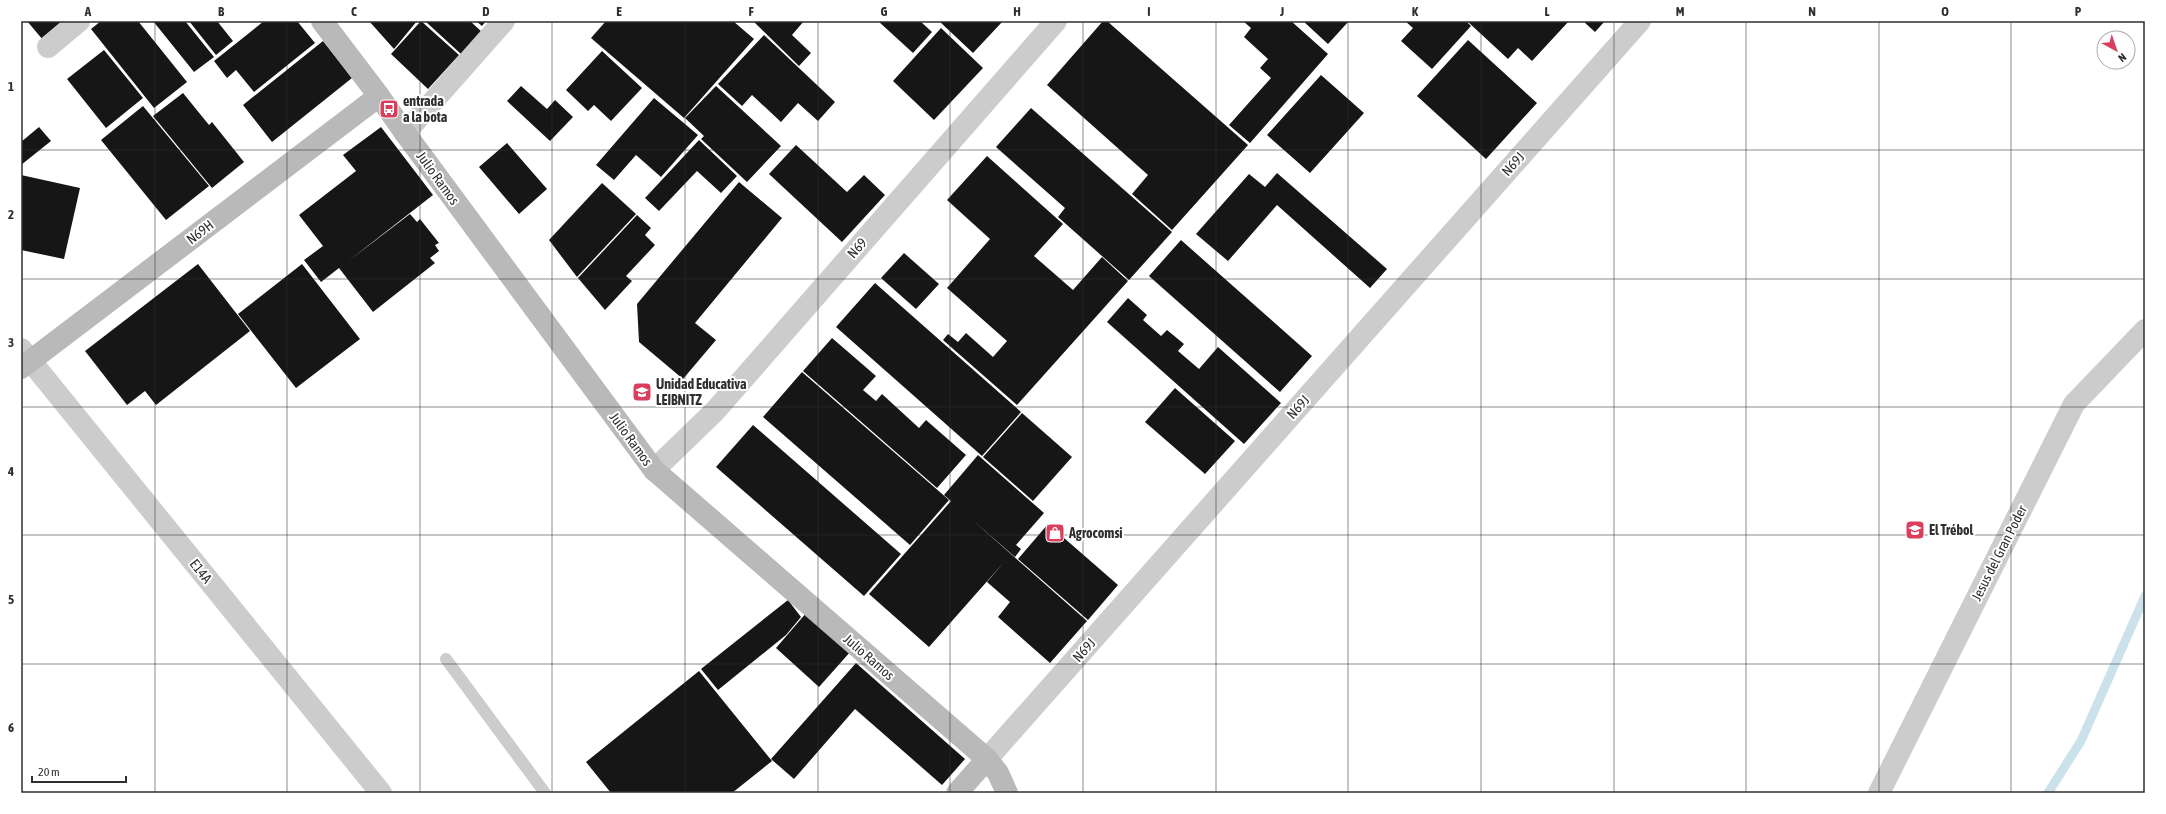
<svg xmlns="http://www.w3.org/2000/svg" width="2166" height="814" font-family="'Asap Condensed',sans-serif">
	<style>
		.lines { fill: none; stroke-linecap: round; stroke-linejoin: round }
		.stream { stroke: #cbe2ea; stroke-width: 9 }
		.building { fill: #161616 }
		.lane { stroke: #ccc; stroke-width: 12 }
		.street { stroke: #ccc; stroke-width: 22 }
		.secondary { stroke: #b9b9b9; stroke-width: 22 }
		.grid { fill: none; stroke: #2f2f2f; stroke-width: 1; stroke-opacity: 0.55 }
		.labels { text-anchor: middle; stroke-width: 4; stroke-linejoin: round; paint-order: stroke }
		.poi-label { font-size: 14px; font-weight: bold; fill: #2f2f2f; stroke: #fff; text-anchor: start }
		.street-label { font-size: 14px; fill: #2f2f2f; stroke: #fff }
		.neatline { fill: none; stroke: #2f2f2f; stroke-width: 1.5 }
		.grid-label { font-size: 13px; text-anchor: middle; font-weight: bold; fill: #2f2f2f }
	</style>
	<rect width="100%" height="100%" fill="#fff"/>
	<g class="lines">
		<path class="stream" d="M2048,793l33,-52 64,-145"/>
	</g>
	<path class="building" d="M27,21h40l-24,19z
		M101,21h37l49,61 -33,26 -63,-79z
		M153,21h32l29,36 -20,15z
		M189,21h28l16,20 -17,14z
		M264,21h33l18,22 -61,49 -18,-22 -9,8 -13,-17z
		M369,21h48l-23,28z
		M421,21l38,34 -31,34 -37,-35z
		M425,21h45l12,11 -21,22z
		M476,21h10l-4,5z
		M606,21h127l21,18 -70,79 -93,-80z
		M753,21h51l-12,14 19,18 -12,13z
		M878,21h42l12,11 -19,21z
		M939,21h64l-30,32z
		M1103,21h4l141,124 -76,85 -40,-36 16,-19 -101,-90z
		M1243,21h48l37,33 -78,89 -21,-18 42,-47 -11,-10 8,-9 -24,-22 7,-9z
		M1303,21h46l-21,23z
		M1405,21h61l5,5 -39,43 -31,-28 12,-13z
		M1467,21h102l-37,40 -14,-13 -10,11z
		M1583,21h22l-10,11z
		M941,28l42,40 -49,52 -41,-39z
		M764,35l71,67 -17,19 -20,-18 -17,19 -29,-27 -10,11 -24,-22z
		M1468,40l69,63 -51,56 -69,-63z
		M323,41l29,37 -80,64 -29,-37z
		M104,50l39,48 -37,30 -39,-49z
		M602,51l40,37 -31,33 -17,-16 -6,6 -22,-21z
		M1321,75l43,38 -54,60 -43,-38z
		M521,86l26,23 8,-9 18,17 -23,24 -43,-40z
		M716,86l65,60 -34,36 -46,-43 3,-3 -19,-18z
		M183,93l26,32 3,-3 32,40 -32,26 -59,-72z
		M654,98l44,37 -37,42 -25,-22 -22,25 -18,-15z
		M143,106l66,80 -43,34 -65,-80z
		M1031,108l141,124 -43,48 -71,-63 7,-9 -69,-61z
		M39,127l12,14 -30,24v-23z
		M381,127l52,68 -86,67 63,-48 7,8 3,-3 19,24 -4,2 4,6 -9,7 5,5 -62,49 -34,-44 -18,14 -17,-22 19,-14 -24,-31 57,-44 -13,-16z
		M699,140l38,36 -16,17 -24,-22 -38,40 -14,-13z
		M507,143l40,46 -28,25 -40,-47z
		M796,145l51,47 17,-17 21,20 -43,47 -73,-68z
		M987,156l76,68 -29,32 39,34 29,-33 26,24 -111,124 -74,-65 5,-6 10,8 8,-9 27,24 14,-16 -60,-53 43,-49 -43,-39z
		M1277,173l110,96 -17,19 -93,-83 -49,56 -32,-27 53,-60 16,13z
		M21,175l59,13 -16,71 -43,-9z
		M739,182l43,36 -87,105 21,17 -33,39 -44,-37 -2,-38z
		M602,183l34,31 -59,63 -28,-37z
		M637,215l14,13 -6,7 10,10 -29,31 6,5 -27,29 -27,-32z
		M1181,240l131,116 -32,36 -131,-116z
		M904,253l35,31 -23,25 -35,-31z
		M198,264l52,67 -94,74 -11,-14 -18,14 -42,-54z
		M302,264l58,75 -64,49 -58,-74z
		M875,283l146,129 -39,44 -146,-129z
		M1128,298l19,17 -4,5 18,16 6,-6 17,14 -6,7 21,18 19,-22 63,56 -37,41 -137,-122z
		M832,338l44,38 -13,14 13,11 6,-7 37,34 7,-8 40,35 -29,33 -134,-117z
		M802,372l147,128 -39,45 -147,-128z
		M1175,388l60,53 -30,33 -60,-52z
		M1022,413l50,44 -39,44 -50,-44z
		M753,425l148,129 -37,42 -148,-129z
		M978,455l66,58 -28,32 5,4 -6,8 -46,-40 118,104 -37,42 -52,-46 12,-15 -23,-20 18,-21 -76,86 -60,-53 82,-93 -7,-6z
		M1048,524l70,61 -30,35 -70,-61z
		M788,600l13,17 -15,18 -68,55 -17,-21z
		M807,612l44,39 -32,36 -43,-39z
		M856,663l109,96 -23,26 -87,-76 -61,70 -23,-20z
		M699,671l73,90 -40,32h-121l-25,-31z"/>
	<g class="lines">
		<path class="lane" d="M446,659l99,134"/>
		<path class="street" d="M48,47l31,-26
			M405,133l99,-112
			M21,349l360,444
			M654,470l61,-59 341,-390
			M987,759l653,-738
			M1879,793l195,-389 71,-74"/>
		<path class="secondary" d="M322,21l57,75 26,37 249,337 333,289 11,14 9,20
			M21,368l358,-272
			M957,793l30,-34"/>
	</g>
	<path class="grid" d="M155,21v772M287,21v772M420,21v772M552,21v772M685,21v772M818,21v772M950,21v772M1083,21v772M1216,21v772M1348,21v772M1481,21v772M1614,21v772M1746,21v772M1879,21v772M2011,21v772M21,150h2124M21,279h2124M21,407h2124M21,535h2124M21,664h2124"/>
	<defs>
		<symbol id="bus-square" viewBox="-11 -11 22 22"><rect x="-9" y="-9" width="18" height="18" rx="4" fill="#d93e5c" stroke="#fff"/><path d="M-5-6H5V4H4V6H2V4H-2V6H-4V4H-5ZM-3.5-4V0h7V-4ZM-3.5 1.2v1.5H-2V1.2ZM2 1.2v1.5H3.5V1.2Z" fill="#fff"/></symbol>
		<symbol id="school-square" viewBox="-11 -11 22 22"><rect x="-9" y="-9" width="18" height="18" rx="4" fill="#d93e5c" stroke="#fff"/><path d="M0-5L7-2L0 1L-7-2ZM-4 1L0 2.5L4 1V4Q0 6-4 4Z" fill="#fff"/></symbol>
		<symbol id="shop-square" viewBox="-11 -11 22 22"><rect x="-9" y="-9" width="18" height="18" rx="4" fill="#d93e5c" stroke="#fff"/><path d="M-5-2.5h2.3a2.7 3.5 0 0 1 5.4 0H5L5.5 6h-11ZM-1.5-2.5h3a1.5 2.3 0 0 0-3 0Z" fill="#fff"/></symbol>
	</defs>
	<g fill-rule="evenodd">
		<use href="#bus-square" x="378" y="98" width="22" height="22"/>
		<use href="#school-square" x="631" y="381" width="22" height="22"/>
		<use href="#school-square" x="1904" y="519" width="22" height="22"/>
		<use href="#shop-square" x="1044" y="522" width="22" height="22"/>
	</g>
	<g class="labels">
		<g class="poi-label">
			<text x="403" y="106">entrada<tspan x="403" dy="16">a la bota</tspan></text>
			<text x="656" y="389">Unidad Educativa<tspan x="656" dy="16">LEIBNITZ</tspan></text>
			<text x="1929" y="535">El Trébol</text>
			<text x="1069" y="538">Agrocomsi</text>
		</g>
		<g class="street-label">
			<text transform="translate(1513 164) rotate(-48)" y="5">N69J</text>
			<text transform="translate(438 178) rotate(54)" y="5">Julio Ramos</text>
			<text transform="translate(200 232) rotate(-37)" y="5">N69H</text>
			<text transform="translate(857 248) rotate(-49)" y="5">N69</text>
			<text transform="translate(1298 407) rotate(-48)" y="5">N69J</text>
			<text transform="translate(631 439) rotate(54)" y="5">Julio Ramos</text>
			<text transform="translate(1999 553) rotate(-63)" y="5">Jesus del Gran Poder</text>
			<text transform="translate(201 571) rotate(51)" y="5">E14A</text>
			<text transform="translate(1084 650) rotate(-48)" y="5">N69J</text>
			<text transform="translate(869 657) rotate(41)" y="5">Julio Ramos</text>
		</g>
	</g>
	<rect width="2166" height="814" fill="none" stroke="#ffffff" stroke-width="44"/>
	<g transform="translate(2116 50) rotate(140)"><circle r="19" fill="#ffffff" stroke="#acacac"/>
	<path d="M0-3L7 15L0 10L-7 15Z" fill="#d93e5c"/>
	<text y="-6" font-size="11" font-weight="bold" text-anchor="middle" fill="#2f2f2f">N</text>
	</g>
	<path d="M32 776v6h94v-6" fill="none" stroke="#2f2f2f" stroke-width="2"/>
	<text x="38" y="776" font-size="12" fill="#2f2f2f" stroke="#ffffff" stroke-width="3" paint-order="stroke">20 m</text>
	<rect x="22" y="22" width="2122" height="770" class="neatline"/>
	<g class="grid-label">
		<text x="88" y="16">A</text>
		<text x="221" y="16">B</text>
		<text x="354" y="16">C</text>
		<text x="486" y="16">D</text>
		<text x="619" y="16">E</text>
		<text x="751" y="16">F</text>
		<text x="884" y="16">G</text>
		<text x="1017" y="16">H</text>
		<text x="1149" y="16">I</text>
		<text x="1282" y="16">J</text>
		<text x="1415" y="16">K</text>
		<text x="1547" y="16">L</text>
		<text x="1680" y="16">M</text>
		<text x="1812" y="16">N</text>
		<text x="1945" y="16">O</text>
		<text x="2078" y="16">P</text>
		<text x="11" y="91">1</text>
		<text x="11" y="219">2</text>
		<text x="11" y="347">3</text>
		<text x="11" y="476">4</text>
		<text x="11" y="604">5</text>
		<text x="11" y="732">6</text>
	</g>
</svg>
